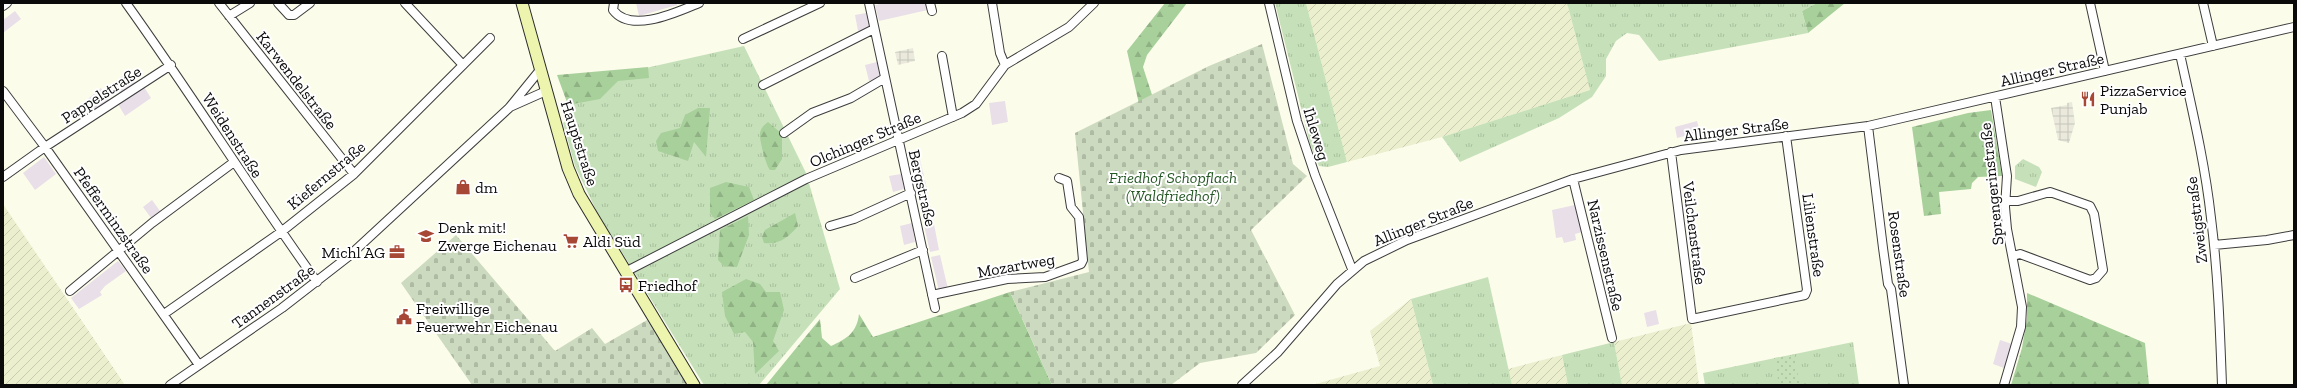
<svg xmlns="http://www.w3.org/2000/svg" width="2297" height="388" font-family="'Zilla Slab',serif">
	<style>
		.industrial { fill: #e8dfe8 }
		.farmland { fill: url(#farmland-furrows) }
		.grass { fill: url(#grass-tufts) }
		.forest { fill: url(#forest-firs) }
		.cemetery { fill: url(#cemetery-stones) }
		.garden { fill: url(#garden-dots) }
		.plaza { fill: url(#plaza-grid) }
		.lines { fill: none; stroke-linecap: round; stroke-linejoin: round }
		.minor-casing { stroke: #3d3d3d; stroke-width: 10 }
		.secondary-casing { stroke: #2c2c2c; stroke-width: 13 }
		.minor { stroke: #fff; stroke-width: 8 }
		.secondary { stroke: #edf4ae; stroke-width: 11 }
		.labels { text-anchor: middle; stroke-width: 4; stroke-linejoin: round; paint-order: stroke }
		.street-label { font-size: 16px; fill: #0a0a0a; stroke: #fff }
		.poi-label { font-size: 16px; fill: #0a0a0a; stroke: #fff; text-anchor: start }
		.park-label { font-size: 16px; font-style: italic; fill: #255824; stroke: #fff }
	</style>
	<defs>
		<pattern id="farmland-furrows" width="10" height="10" patternUnits="userSpaceOnUse"><rect width="10" height="10" fill="#ebefce"/><path d="M-1 1l2-2M0 10L10 0M9 11l2-2" fill="none" stroke="#c8ccb0"/></pattern>
		<pattern id="grass-tufts" width="24" height="20" patternUnits="userSpaceOnUse"><rect width="24" height="20" fill="#c6e1b9"/><path d="M3 7l-1-3M5 7V3M7 7l1-3M15 17l-1-3M17 17v-4M19 17l1-3" fill="none" stroke="#a9c09e"/></pattern>
		<pattern id="forest-firs" width="22" height="20" patternUnits="userSpaceOnUse"><rect width="22" height="20" fill="#a8d09b"/><path d="M5 1l3.5 6h-7zM16 11l3.5 6h-7z" fill="#8fb184"/></pattern>
		<pattern id="cemetery-stones" width="16" height="16" patternUnits="userSpaceOnUse"><rect width="16" height="16" fill="#ccdabf"/><path d="M2 7V4a2 2 0 0 1 4 0v3zM10 15v-3a2 2 0 0 1 4 0v3z" fill="#aebaa3"/></pattern>
		<pattern id="garden-dots" width="8" height="8" patternUnits="userSpaceOnUse"><rect width="8" height="8" fill="#c6e1b9"/><path d="M2 2h.1M6 6h.1" fill="none" stroke="#a9c09e" stroke-width="1.8" stroke-linecap="round"/></pattern>
		<pattern id="plaza-grid" width="8" height="8" patternUnits="userSpaceOnUse"><rect width="8" height="8" fill="#eae9dc"/><path d="M0 4h8M4 0v8" fill="none" stroke="#c7c6bb"/></pattern>
	</defs>
	<rect width="100%" height="100%" fill="#fcfceb"/>
	<path class="industrial" d="M636,3h41v2l-38,11z
		M885,3h45l2,6 -53,12 -4,-16z
		M15,11l6,8 -18,14v-13z
		M866,13l4,16 -12,2 -3,-16z
		M877,62l3,16 -11,3 -4,-16z
		M128,72l9,12 -16,11 -9,-11z
		M144,87l7,11 -26,18 -7,-12z
		M101,88l9,14 -19,11 -8,-10z
		M1005,101l3,21 -16,3 -3,-22z
		M1697,121l3,11 -23,6 -2,-11z
		M918,152l6,24 -10,2 -5,-24z
		M44,157l12,17 -21,16 -12,-17z
		M901,174l3,15 -11,3 -4,-16z
		M925,180l7,35 -10,2 -7,-35z
		M152,200l8,11 -9,7 -8,-11z
		M1575,205l7,27 -7,2 1,6 -12,3 -2,-6 -6,1 -4,-28z
		M933,219l6,31 -9,2 -7,-31z
		M912,223l3,19 -11,3 -4,-19z
		M940,255l8,34 -9,2 -8,-34z
		M118,261l8,10 -21,15 -5,6 2,3 -23,14 -8,-11z
		M1656,310l3,14 -12,3 -3,-14z
		M2000,340l12,4 -8,24 -11,-4z"/>
	<path class="farmland" d="M1306,3h261l23,87 -148,47 -95,25z
		M3,204l122,181h-122z
		M1411,299l22,86h-121l68,-19 -10,-35z
		M1691,323l8,62h-77l-8,-43z
		M1562,355l6,30h-56l-4,-16z"/>
	<path class="grass" d="M1275,3h31l41,159 -19,5 -9,-1 -9,-22z
		M1567,3h250l-15,8 6,22 -149,28 -20,-26 -12,-2 -11,8 -10,18v17l-14,21 -33,21 -99,44 -18,-25 148,-47z
		M744,46l62,127 34,116 -81,96h-55l-107,-173 -22,-46 -12,-43 9,-7 -4,-11 51,-31z
		M2023,159l16,8 3,5 -6,15 -21,-8v-13z
		M1488,277l24,108h-79l-22,-86z
		M1614,342l8,43h-54l-6,-30z
		M1853,342l6,43h-154l-2,-12z"/>
	<path class="forest" d="M1165,3h22l-40,52 -4,12 11,34 -15,3 -12,-53z
		M1817,3h28l-37,30 -6,-22z
		M648,67l1,11 -31,3 -18,18 -32,6 -11,-30z
		M698,108h12l-4,49 -12,-15 -6,19 -30,-10 -2,-10 5,-8 19,-5 5,-13z
		M1991,110l11,66 -24,1 -6,6 -1,6 -32,3 2,22 -17,2 -12,-89 56,-14z
		M768,122l14,12v25l-7,11h-5c-4,-5 -11,-30 -10,-37 1,-5 4,-8 8,-11z
		M726,182l23,5 5,13 -39,19 -5,-6v-25z
		M795,213l3,13c-9,11 -19,19 -34,17l-2,-6 3,-7z
		M748,216l1,19 -12,32 -13,-1 -6,-6 2,-30z
		M746,279l14,5 6,8h14l4,18 -11,31 6,10 -24,23 -2,-32 -8,-10 -11,2 -9,-18 -3,-24z
		M1010,292l42,93h-286l54,-66 2,19 9,8c16,-7 26,-14 28,-32l14,23z
		M2027,293l118,50 4,42h-138l11,-37 5,-30z"/>
	<path class="cemetery" d="M1262,44l31,120 14,12 -56,54 44,85 -39,38 -56,10 -29,22h-119l-42,-93 79,-20 -14,-139 134,-67z
		M456,235l99,116 37,-23 13,16 42,-24 43,65h-218l-71,-102z"/>
	<path class="garden" d="M1794,355l6,30h-21l-5,-27z"/>
	<path class="plaza" d="M913,48l2,13 -17,4 -3,-13z
		M2072,102l3,21 -6,20 -11,-3 -7,-32 16,-3v-2z"/>
	<g class="lines">
		<defs>
			<path id="minor" d="M126,3c66,92 125,187 191,279
				M219,3l135,171
				M278,3l11,12h5l16,-12
				M405,3l58,62
				M614,3l-1,7c18,24 64,2 86,-7
				M869,3l66,305
				M930,3l2,8
				M992,3l8,50 5,12
				M1269,3l28,118 18,54 37,94
				M2090,3l15,68
				M2203,3l10,43
				M3,6l4,-3
				M229,16l21,-13
				M743,39l77,-36
				M2180,54c12,55 25,109 31,164 7,55 9,111 11,167
				M942,56l11,61
				M763,85l111,-56
				M3,91l42,56 154,218
				M1995,97l12,79 -2,31 2,22 15,78 -1,20 -17,58
				M510,107l36,-16
				M1868,126l15,122 5,36 3,5 13,96
				M784,133l28,-20 39,-15 34,-20
				M1671,152l21,167 113,-24 2,-5 -21,-154
				M3,177l42,-30 126,-82
				M1573,179l39,159
				M2005,201h13l32,-9 40,14 4,8 9,56 -7,8 -6,2 -70,-26 -7,2
				M830,226l24,-7 57,-26
				M2214,245l53,-5 27,-5
				M625,272l181,-93 156,-66 14,-9 29,-39 64,-38 25,-24
				M855,278l68,-28
				M70,291l82,-68 82,-61
				M932,295l75,-16 38,-2 36,-13 2,-4 -4,-43 -8,-10 -4,-26 -8,-3
				M164,314l117,-82 73,-58 136,-136
				M170,385l112,-77 67,-52 160,-148 31,-38
				M1242,385l36,-33 59,-68 27,-23 43,-21 166,-61 108,-29 187,-24 426,-99"/>
			<path id="secondary" d="M522,3l46,165 11,26 115,191"/>
		</defs>
		<use href="#minor" class="minor-casing"/>
		<use href="#secondary" class="secondary-casing"/>
		<use href="#minor" class="minor"/>
		<use href="#secondary" class="secondary"/>
	</g>
	<defs>
		<symbol id="restaurant-bare" viewBox="-9 -9 18 18"><path d="M-5-6h1v4h1v-4h1v4h1v-4h1v5L-1.5 .5V6h-2V.5L-5-1ZM5-6V6H3V1.5H1.5Q1.5-4 5-6Z" fill="#a74836" stroke="#fff" stroke-width="2.5" paint-order="stroke"/></symbol>
		<symbol id="shop-bare" viewBox="-9 -9 18 18"><path d="M-5-2.5h2.3a2.7 3.5 0 0 1 5.4 0H5L5.5 6h-11ZM-1.5-2.5h3a1.5 2.3 0 0 0-3 0Z" fill="#a74836" stroke="#fff" stroke-width="2.5" paint-order="stroke"/></symbol>
		<symbol id="school-bare" viewBox="-9 -9 18 18"><path d="M0-5L7-2L0 1L-7-2ZM-4 1L0 2.5L4 1V4Q0 6-4 4Z" fill="#a74836" stroke="#fff" stroke-width="2.5" paint-order="stroke"/></symbol>
		<symbol id="supermarket-bare" viewBox="-9 -9 18 18"><path d="M-6-5.5h2.5l.6 2H6L4.5 2H-2.5L-4.4-4H-6ZM-1.5 3.2a1.3 1.3 0 1 0 .1 0ZM3 3.2a1.3 1.3 0 1 0 .1 0Z" fill="#a74836" stroke="#fff" stroke-width="2.5" paint-order="stroke"/></symbol>
		<symbol id="office-bare" viewBox="-9 -9 18 18"><path d="M-6-3h4V-5.5h4V-3h4V5H-6ZM-1-4.5V-3h2v-1.5ZM-6 0V1H6V0Z" fill="#a74836" stroke="#fff" stroke-width="2.5" paint-order="stroke"/></symbol>
		<symbol id="bus-bare" viewBox="-9 -9 18 18"><path d="M-5-6H5V4H4V6H2V4H-2V6H-4V4H-5ZM-3.5-4V0h7V-4ZM-3.5 1.2v1.5H-2V1.2ZM2 1.2v1.5H3.5V1.2Z" fill="#a74836" stroke="#fff" stroke-width="2.5" paint-order="stroke"/></symbol>
		<symbol id="civic-bare" viewBox="-9 -9 18 18"><path d="M-.6-6.5H3V-4.5H.6V-3L4-1V1h2V6H-6V1h2V-1L-.6-3ZM-1.2 2.5V6h2.4V2.5Z" fill="#a74836" stroke="#fff" stroke-width="2.5" paint-order="stroke"/></symbol>
	</defs>
	<g fill-rule="evenodd">
		<use href="#restaurant-bare" x="2077" y="88" width="22" height="22"/>
		<use href="#shop-bare" x="452" y="176" width="22" height="22"/>
		<use href="#school-bare" x="415" y="225" width="22" height="22"/>
		<use href="#supermarket-bare" x="560" y="230" width="22" height="22"/>
		<use href="#office-bare" x="386" y="241" width="22" height="22"/>
		<use href="#bus-bare" x="615" y="274" width="22" height="22"/>
		<use href="#civic-bare" x="393" y="306" width="22" height="22"/>
	</g>
	<g class="labels">
		<g class="street-label">
			<text transform="translate(2052 69) rotate(-13)" y="6">Allinger Straße</text>
			<text transform="translate(297 80) rotate(52)" y="6">Karwendelstraße</text>
			<text transform="translate(101 94) rotate(-33)" y="6">Pappelstraße</text>
			<text transform="translate(1736 129) rotate(-7)" y="6">Allinger Straße</text>
			<text transform="translate(1317 134) rotate(73)" y="6">Ihleweg</text>
			<text transform="translate(233 135) rotate(57)" y="6">Weidenstraße</text>
			<text transform="translate(865 139) rotate(-23)" y="6">Olchinger Straße</text>
			<text transform="translate(580 143) rotate(72)" y="6">Hauptstraße</text>
			<text transform="translate(326 175) rotate(-40)" y="6">Kiefernstraße</text>
			<text transform="translate(1991 184) rotate(-96)" y="6">Sprengerinstraße</text>
			<text transform="translate(923 188) rotate(77)" y="6">Bergstraße</text>
			<text transform="translate(114 220) rotate(55)" y="6">Pfefferminzstraße</text>
			<text transform="translate(2196 220) rotate(-97)" y="6">Zweigstraße</text>
			<text transform="translate(1423 221) rotate(-22)" y="6">Allinger Straße</text>
			<text transform="translate(1695 233) rotate(83)" y="6">Veilchenstraße</text>
			<text transform="translate(1814 235) rotate(82)" y="6">Lilienstraße</text>
			<text transform="translate(1900 254) rotate(82)" y="6">Rosenstraße</text>
			<text transform="translate(1606 255) rotate(77)" y="6">Narzissenstraße</text>
			<text transform="translate(1016 265) rotate(-10)" y="6">Mozartweg</text>
			<text transform="translate(273 296) rotate(-36)" y="6">Tannenstraße</text>
		</g>
		<g class="poi-label">
			<text x="2100" y="96">PizzaService<tspan x="2100" dy="18">Punjab</tspan></text>
			<text x="475" y="193">dm</text>
			<text x="438" y="233">Denk mit!<tspan x="438" dy="18">Zwerge Eichenau</tspan></text>
			<text x="583" y="247">Aldi Süd</text>
			<text x="385" y="258" text-anchor="end">Michl AG</text>
			<text x="638" y="291">Friedhof</text>
			<text x="416" y="314">Freiwillige<tspan x="416" dy="18">Feuerwehr Eichenau</tspan></text>
		</g>
		<g class="park-label">
			<text x="1173" y="183">Friedhof Schopflach<tspan x="1173" dy="18">(Waldfriedhof)</tspan></text>
		</g>
	</g>
	<rect width="2297" height="388" fill="none" stroke="#0a0a0a" stroke-width="8"/>
</svg>
